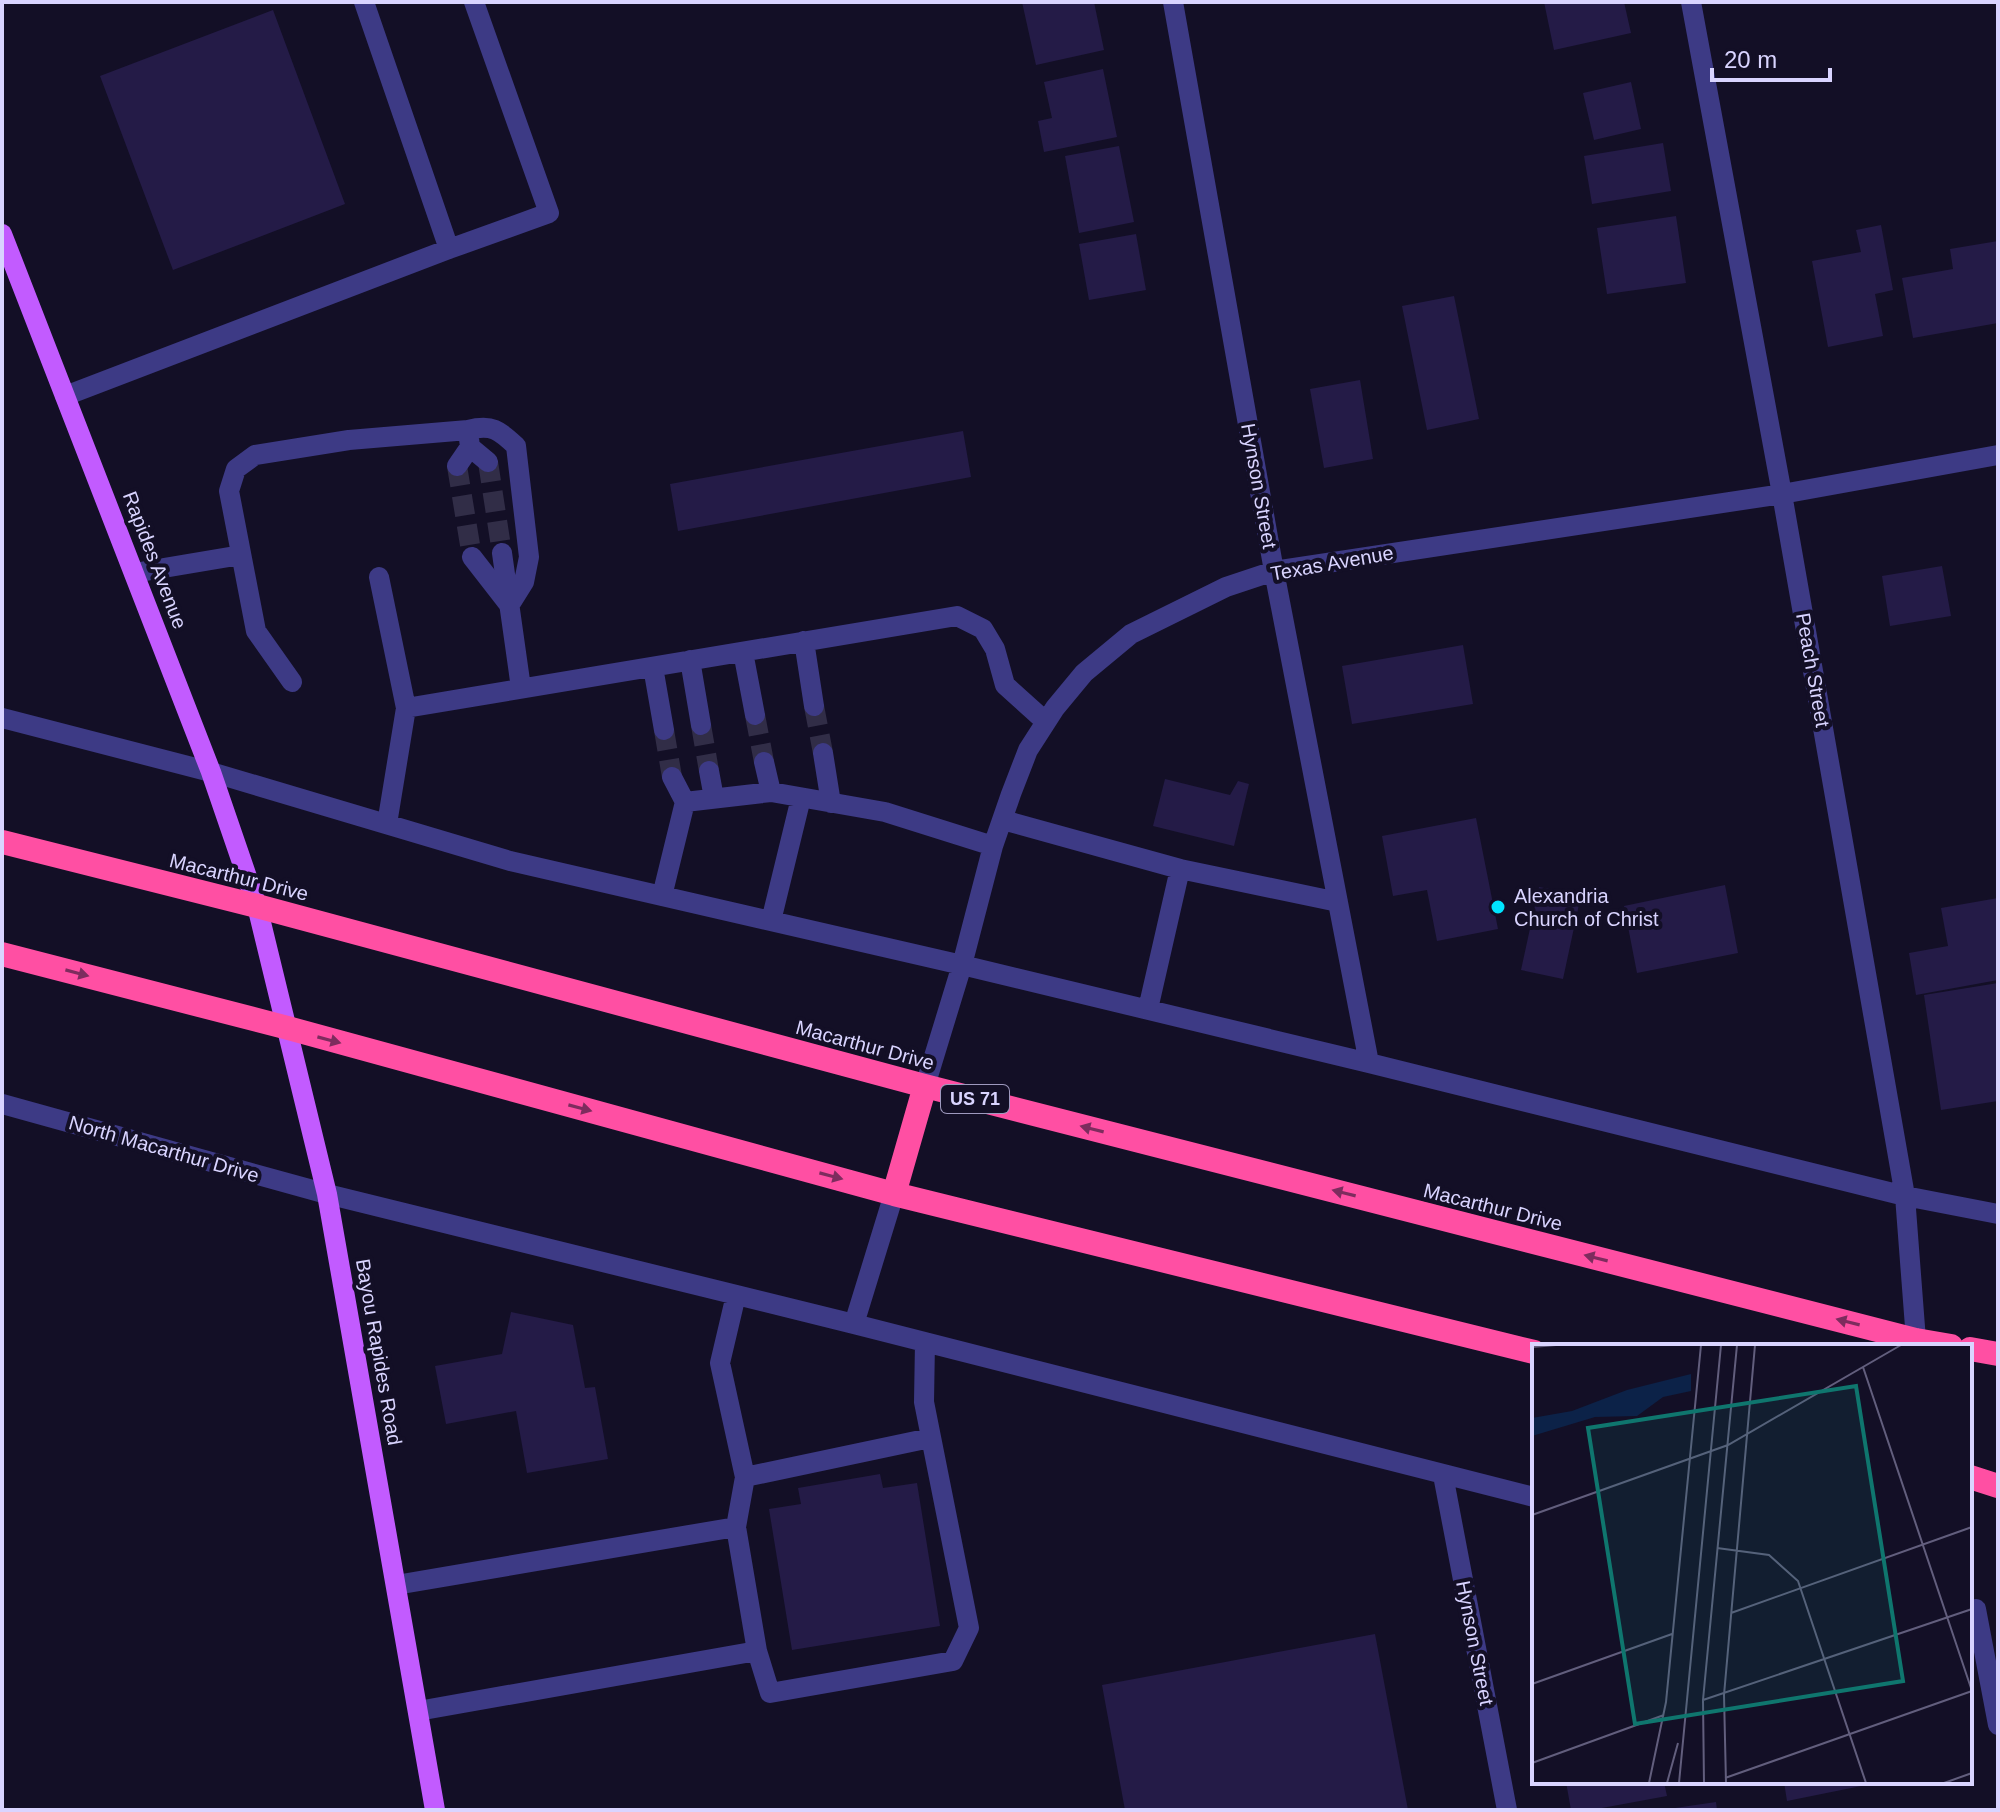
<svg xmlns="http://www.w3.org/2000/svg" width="2000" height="1812" font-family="Helvetica,sans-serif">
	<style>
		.building { fill: #241b47 }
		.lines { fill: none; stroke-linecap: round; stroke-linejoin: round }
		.minor-tunnel { stroke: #312d47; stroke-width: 20; stroke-dasharray: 20 10; stroke-linecap: butt }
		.minor { stroke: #3d3a85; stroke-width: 20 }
		.major { stroke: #c25bff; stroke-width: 20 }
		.highway { stroke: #ff4fa3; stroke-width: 24 }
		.oneway { fill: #7d2c5e }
		.poi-dot { fill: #00e5ff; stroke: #130f26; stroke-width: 3 }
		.labels { text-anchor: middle; stroke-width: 8; stroke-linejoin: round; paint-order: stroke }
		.shield { fill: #130f26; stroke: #9e99be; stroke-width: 2 }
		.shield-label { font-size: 18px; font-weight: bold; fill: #d9d4ff }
		.street-label { font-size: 20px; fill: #d9d4ff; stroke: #130f26 }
		.poi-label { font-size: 20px; fill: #d9d4ff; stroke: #130f26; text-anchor: start }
		.inset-road { fill: none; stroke: #625e7d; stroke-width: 2 }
		.view { fill: #0f766e; fill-opacity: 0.15; stroke: #0f766e; stroke-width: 4 }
		.inset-edge { fill: none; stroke: #d9d4ff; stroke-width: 4 }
	</style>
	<rect width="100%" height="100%" fill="#130f26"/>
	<path class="building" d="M1022,2h72l10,48 -68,15z
		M1544,2h80l7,31 -77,17z
		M273,10l72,194 -172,66 -73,-194z
		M1103,69l14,68 -73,15 -6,-31 14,-3 -8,-36z
		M1631,82l10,47 -47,11 -11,-47z
		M1663,143l8,48 -79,13 -8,-48z
		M1119,146l15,76 -55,11 -14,-77z
		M1676,216l10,67 -79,11 -10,-66z
		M1881,225l12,65 -18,4 8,42 -55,11 -16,-86 49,-9 -5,-22z
		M1136,234l10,56 -57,10 -10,-56z
		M1998,241v82l-85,15 -11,-60 51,-9 -3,-20z
		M1454,296l25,123 -52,11 -25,-124z
		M1360,380l13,79 -49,9 -14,-79z
		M963,431l8,46 -293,54 -8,-47z
		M1942,566l9,50 -61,10 -8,-50z
		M1463,645l10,59 -121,20 -10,-58z
		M1165,779l65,16 8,-14 11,3 -15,62 -81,-20z
		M1476,818l22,111 -61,12 -10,-51 -34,6 -11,-60z
		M1725,885l13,68 -101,20 -13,-67z
		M1539,887l42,8 -18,84 -42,-9z
		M1998,898v82l-82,15 -7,-42 39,-7 -7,-38z
		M1998,983v118l-57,9 -17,-115z
		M511,1312l62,13 12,63 10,-1 13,72 -81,14 -11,-62 -70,13 -11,-58 67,-12z
		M880,1474l3,14 34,-5 23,143 -148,24 -23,-141 32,-5 -3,-16z
		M1375,1634l33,176h-283l-23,-125z
		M1566,1782h98l3,14 -76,14h-20z
		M1784,1782h92v1l-89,18z
		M1716,1802l1,8h-42v-2z"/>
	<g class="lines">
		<path class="minor-tunnel" d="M488,462l14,91
			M457,466l15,91
			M814,706l9,47
			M755,715l9,47
			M701,725l8,46
			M664,730l8,47"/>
		<path class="minor" d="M364,2l85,247
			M1173,2l101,569 95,492
			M1691,2l91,492 123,702 11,144
			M65,396l384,-147 100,-36 -75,-211
			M470,447l18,15
			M457,466l13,-19 -2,-17
			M502,553l19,135
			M472,557l35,45
			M134,573l107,-18
			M379,577l27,131
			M804,641l10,65
			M743,652l12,63
			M690,660l11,65
			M653,667l11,63
			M292,682l-36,-51 -27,-140 7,-22 19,-14 94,-15 119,-10c24,-6 31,0 48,16l13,111 -5,25 -15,24
			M2,718l209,54 299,89 452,104 407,98 536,133 93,18
			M823,753l8,50
			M764,762l7,30
			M709,771l5,27
			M672,777l13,25
			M1003,820l177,49 -32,140
			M387,824l19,-116 551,-92 26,13 12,20 10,36 41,37
			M1180,869l158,33
			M662,896l23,-94 86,-10 114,20 108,34
			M771,921l30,-123
			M925,1086l37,-121 31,-119 18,-52 17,-44 27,-42 29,-35 47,-39 95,-47 48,-16 508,-77 216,-39
			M2,1104l325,90 527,130 680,173
			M736,1295l-16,68 25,114 -9,50
			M854,1324l40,-130
			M1443,1475l64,335
			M745,1477l185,-39
			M396,1585l340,-58 21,124 -339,60
			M1976,1609l22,116
			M757,1651l13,42 183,-32 16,-33 -45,-226 1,-60"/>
		<path class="major" d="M2,234l209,538 46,134 70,288 108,616"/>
		<path class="highway" d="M2,842l255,64 668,180 991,254 35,6
			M2,954l286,74 606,166 640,158
			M894,1194l31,-108
			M1970,1349l28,5
			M1970,1477l28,9"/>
	</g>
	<defs><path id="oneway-solid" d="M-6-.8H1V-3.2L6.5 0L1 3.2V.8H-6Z" transform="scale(2)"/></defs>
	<g class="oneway">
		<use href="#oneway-solid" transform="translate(77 973) rotate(15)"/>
		<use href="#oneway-solid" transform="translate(329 1040) rotate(15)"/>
		<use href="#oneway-solid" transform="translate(580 1108) rotate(15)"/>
		<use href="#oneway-solid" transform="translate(1092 1129) rotate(-166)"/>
		<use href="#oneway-solid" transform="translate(831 1176) rotate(15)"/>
		<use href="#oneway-solid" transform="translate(1344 1193) rotate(-166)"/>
		<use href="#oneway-solid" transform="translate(1596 1258) rotate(-166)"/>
		<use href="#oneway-solid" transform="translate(1848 1322) rotate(-166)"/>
	</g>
	<circle class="poi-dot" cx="1498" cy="907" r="8"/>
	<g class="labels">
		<rect class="shield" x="941" y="1085" width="68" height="28" rx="6"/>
		<g class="shield-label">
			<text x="975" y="1105">US 71</text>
		</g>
		<g class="street-label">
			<text transform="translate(1259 486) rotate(80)" y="7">Hynson Street</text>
			<text transform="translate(155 560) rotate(69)" y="7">Rapides Avenue</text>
			<text transform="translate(1332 563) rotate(-10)" y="7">Texas Avenue</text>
			<text transform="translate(1813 670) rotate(80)" y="7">Peach Street</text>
			<text transform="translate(239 877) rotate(14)" y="7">Macarthur Drive</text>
			<text transform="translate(865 1045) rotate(15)" y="7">Macarthur Drive</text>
			<text transform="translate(164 1149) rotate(16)" y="7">North Macarthur Drive</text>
			<text transform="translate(1493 1207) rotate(14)" y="7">Macarthur Drive</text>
			<text transform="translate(379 1352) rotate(80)" y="7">Bayou Rapides Road</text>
			<text transform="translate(1475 1643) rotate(79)" y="7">Hynson Street</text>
		</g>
		<g class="poi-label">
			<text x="1514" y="903">Alexandria<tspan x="1514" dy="23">Church of Christ</tspan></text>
		</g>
	</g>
	<g transform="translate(1532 1344)">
		<rect width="440" height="440" fill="#130f26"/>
		<path d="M159,30v17l-28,6 -26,19 -42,1 -63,19v-18l40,-7 55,-21z" fill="#0c2248"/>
		<path class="inset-road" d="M0,3l24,-2M331,23l109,324M0,171l196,-70 173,-100M185,204l52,7 29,26 68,202M199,269l241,-86M0,340l140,-50M171,356l269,-91M0,419l132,-48M193,434l247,-87M117,439l17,-81 35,-357M135,439l11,-40M147,439l42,-438M172,439l-1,-83 34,-355M194,439l-2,-88 31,-350M412,439l28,-10"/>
		<path class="view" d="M324,42l47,295 -268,43 -47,-296z"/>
		<rect width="440" height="440" class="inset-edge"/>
	</g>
	<rect width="2000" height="1812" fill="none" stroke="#d9d4ff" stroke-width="8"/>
	<path d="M1712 68v12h118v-12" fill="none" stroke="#d9d4ff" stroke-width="4"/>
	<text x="1724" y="68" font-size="24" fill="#d9d4ff" stroke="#130f26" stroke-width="6" paint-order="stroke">20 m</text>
</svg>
